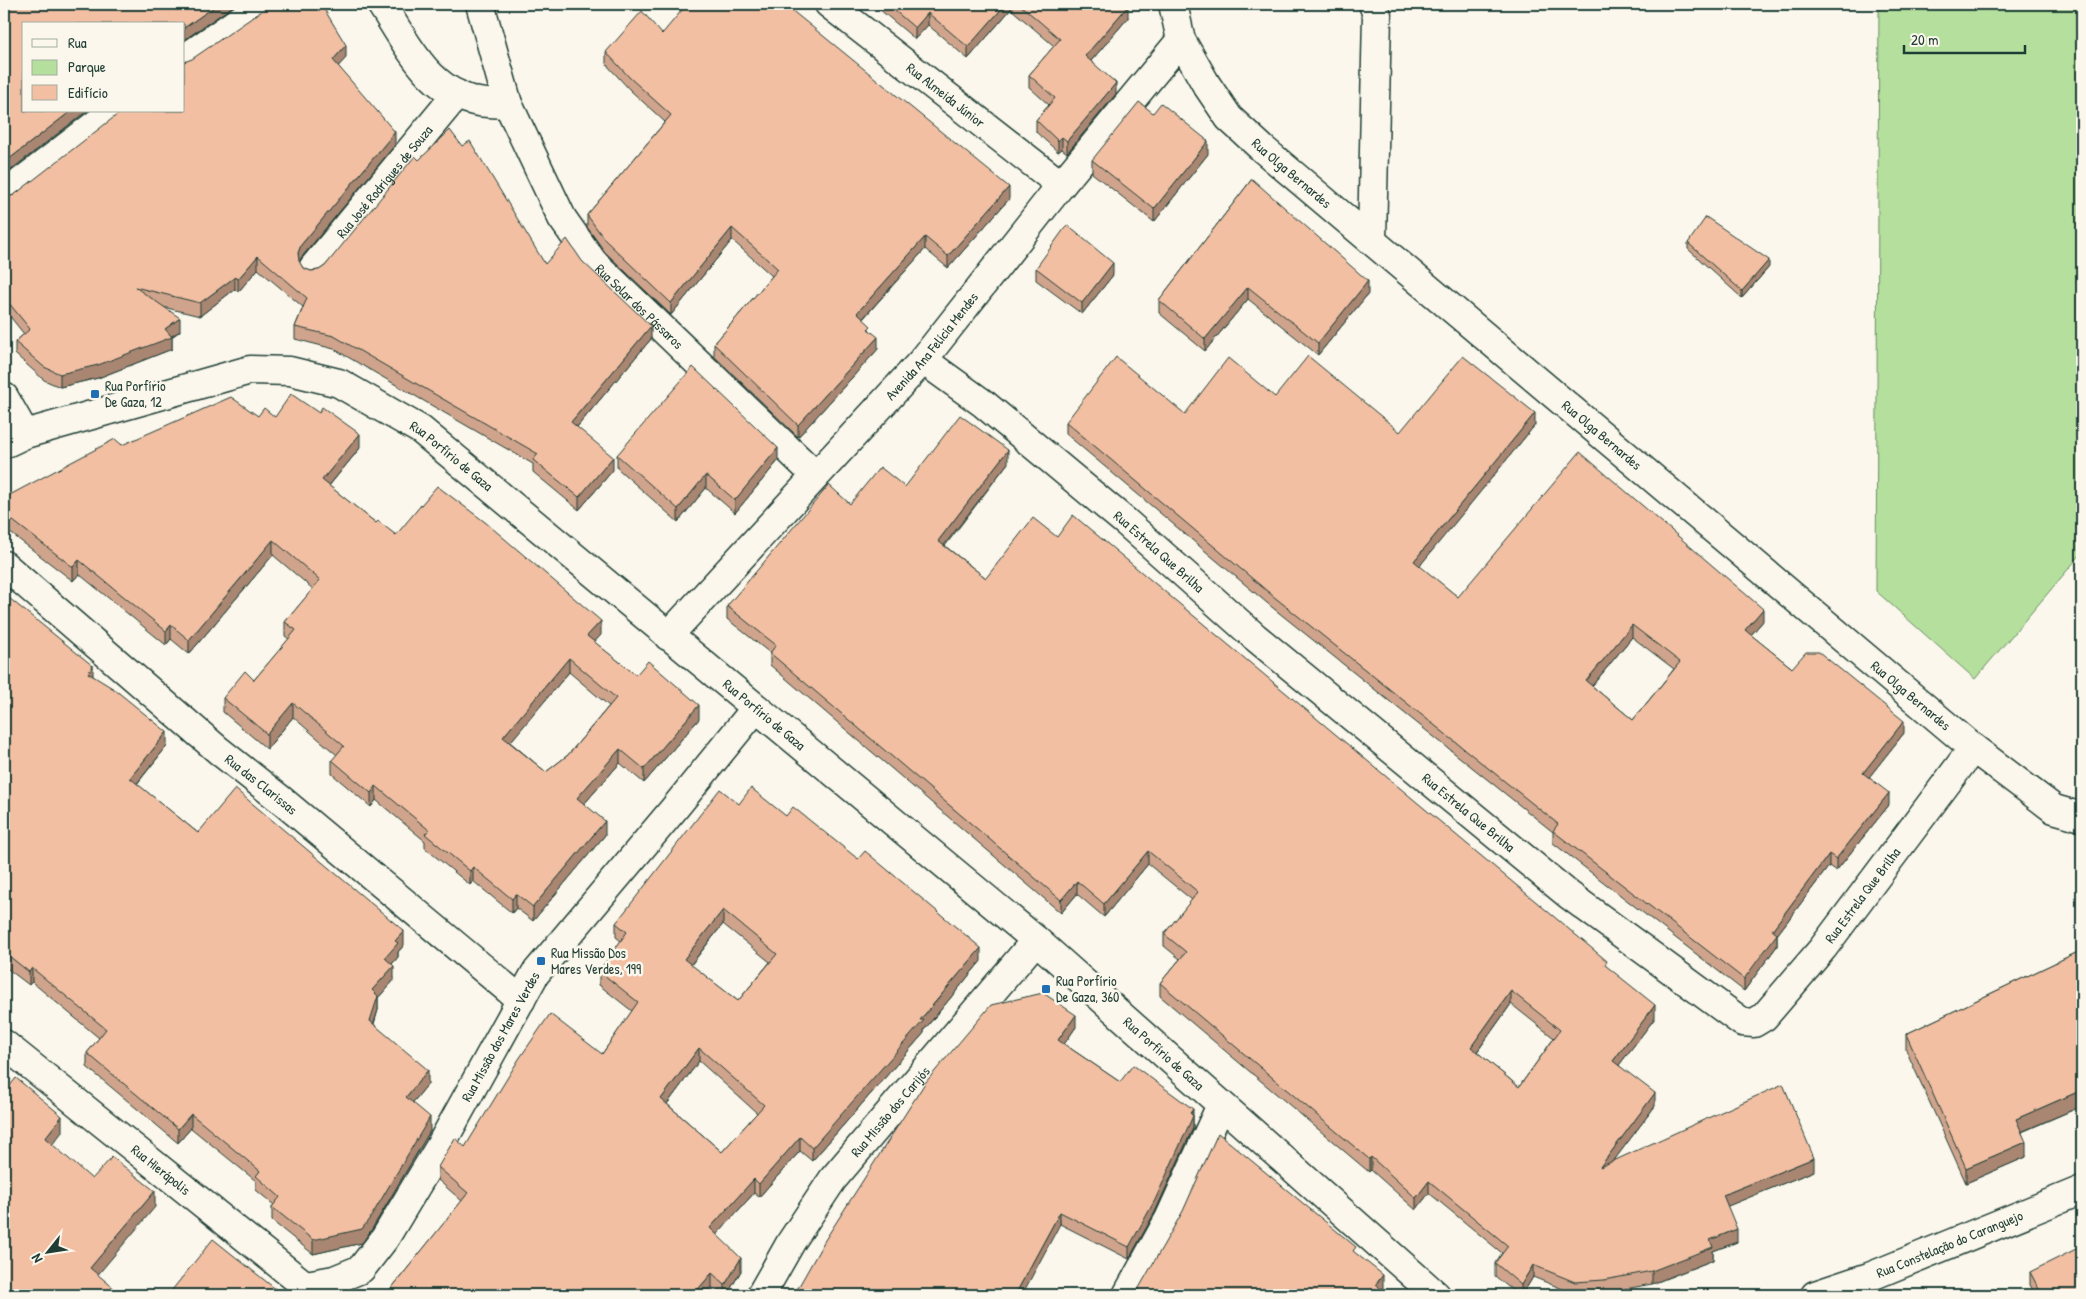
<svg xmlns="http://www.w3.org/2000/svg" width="2086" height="1299" font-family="'Patrick Hand',sans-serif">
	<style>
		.green { fill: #b5df9c; stroke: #6a8e68 }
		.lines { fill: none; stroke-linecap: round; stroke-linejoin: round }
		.minor-casing { stroke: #1f3d34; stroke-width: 31 }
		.minor { stroke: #fbf7ec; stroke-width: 28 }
		.wall { fill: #d0a48c; stroke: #1f3d34; fill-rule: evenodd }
		.shaded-wall { fill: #a98672; stroke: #1f3d34 }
		.building { fill: #f2bfa3; stroke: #1f3d34; fill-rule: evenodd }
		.poi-dot { fill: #1f6fb2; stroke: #fbf7ec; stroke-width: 2 }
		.labels { text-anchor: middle; stroke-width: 5; stroke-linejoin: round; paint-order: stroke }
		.street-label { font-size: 14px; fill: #1f3d34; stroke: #fbf7ec }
		.poi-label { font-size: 14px; fill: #1f3d34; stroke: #fbf7ec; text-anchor: start }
	</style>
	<rect width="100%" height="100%" fill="#fbf7ec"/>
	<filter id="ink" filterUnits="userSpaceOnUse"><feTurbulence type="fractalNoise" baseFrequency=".02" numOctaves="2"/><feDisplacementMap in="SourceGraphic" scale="10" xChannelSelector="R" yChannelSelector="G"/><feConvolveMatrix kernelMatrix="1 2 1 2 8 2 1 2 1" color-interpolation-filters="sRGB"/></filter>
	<g filter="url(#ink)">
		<path class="green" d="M1879,4h203v549l-107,126 -99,-88z"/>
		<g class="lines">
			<defs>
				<g id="minor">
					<path d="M381,4c25,38 45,84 93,97 11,3 23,2 34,3"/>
					<path id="s1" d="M480,4l28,100 54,114 31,44 222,213"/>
					<path id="s2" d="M829,4l232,181"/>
					<path id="s3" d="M1173,4l8,36 25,44 23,34 35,32 709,598 81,61 28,8"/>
					<path d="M184,59l79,-55"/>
					<path d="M4,195l109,-84"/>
					<path d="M1372,240l5,-225 -4,-11"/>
					<path id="s4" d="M313,268l144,-174"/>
					<path id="s5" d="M923,360l61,44 143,119 128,114 314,258 173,127 12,1 10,-6 59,-69 150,-200"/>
					<path d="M4,397l21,37"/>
					<path id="s6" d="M4,444l21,-10 225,-64 40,1 49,12 82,47 615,510 400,355"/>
					<path id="s7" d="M4,565l214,185 62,49 241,201"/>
					<path id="s8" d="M668,636l255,-276 138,-175 120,-145"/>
					<path id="s9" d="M4,1044l313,251"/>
					<path id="s10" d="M306,1285l28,-5 27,-11 24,-31 54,-90 96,-174 138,-164 83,-102"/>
					<path id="s11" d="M761,1295l30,-53 42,-63 203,-239"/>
					<path d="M1127,1295l42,-76 52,-114"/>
					<path id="s12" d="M1815,1295l54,-18 213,-87"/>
				</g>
			</defs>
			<use href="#minor" class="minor-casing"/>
			<use href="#minor" class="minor"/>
		</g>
		<path class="wall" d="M873,4h252l3,14 -37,43 25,33 -49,59 -5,-4 -4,3 -22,-20v-12l13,-15 -20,-18v-12l25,-29 -43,-37 -43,50 -40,-34 -13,14z
			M662,34l347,165 -61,69 -23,-19 -62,70 8,13 7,17 -80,88 -84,-81v-12l58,-68 -40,-36 -61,75 -66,-63 -18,-25v-12l78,-93 -35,-32 -24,-26v-12z
			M346,58l-8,8 57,79 -94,113 -2,4 4,6 8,3 8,-1 6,-4 94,-106 126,104 37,-3 69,78 -74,88 36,43 -34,40 -46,-38v-8l-199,-115 -39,-10v-12l8,-20 -45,-38 -20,23 -3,-3 -35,27 -37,-9 17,24 -8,6v12l-74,29 -38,9 -16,-7 -29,-26v-12l9,-8 -20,-25v-111h2z
			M1153,113l55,41 -54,68 -62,-49v-13z
			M1252,179l116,115 -50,61 -70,-56 -43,52 -46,-38v-13z
			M1688,243l81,24 -27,31 -54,-49z
			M1036,268l77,7 -31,39 -46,-34z
			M1275,397l125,35 135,-7 -116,141 39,31 305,24 -12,14 41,33 112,65 -35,44 20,28 -53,66 -7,-5 -52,69v11l-33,45 -191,-148v-11l-280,-224 -207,-174v-12l119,-8zM1632,637l42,32 -41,51 -41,-34z
			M258,416l17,1 85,31 -31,38 47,37 20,12 205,100 -7,7 42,33 63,44 -55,64 -24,-20 -36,41 21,31 -72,86 -17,-13 -4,5 -39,-32 -3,4 -45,-37v-7l-49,-41 -5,7 -39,-33v-14l5,-5 -44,-38 -26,32 -44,-37v-14l31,-18 35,-41 -4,-3v-14l28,-33 -40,-34 -84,99 -18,-15 -5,6 -87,-71 -6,7 -69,-53v-30l118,-53zM569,672l40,34 -41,49 -22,17 -36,-30z
			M617,455l161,6 -43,52 -29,-25 -28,34 -61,-54z
			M1008,463l-63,83 41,32 621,389 48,51 -36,47 36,41 -41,54 200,11 -87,35 10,36 -24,9v9l-61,24 -48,9 -29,1 -42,-17 -11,18h-4l-23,-19v-13l7,-10 -73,-60 -13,17 -45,-40 -2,2 -209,-176v-13l20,-24 -16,-13v-12l28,-34 -44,-36 -44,53 -27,-23 -16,19 -291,-248v-12l-43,-34v-13l123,-102 55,-17zM1511,1004l43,34 -35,49 -42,-35z
			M4,594l89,82 74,70 -30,38 61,49 206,112 -6,7v5l-6,7 2,16 -16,18v12l-4,14 54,60 -15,18 17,29 -58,98 -10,14 -49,11 -41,-33v-14l2,-2 -18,-15v-9l-65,-53 -13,15 -91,-76v-14l12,-15 -67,-56 -3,3 -25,-19z
			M739,804l47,12 195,145 -57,69v3l-112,128 -12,-10 -41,46 -5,-4 -38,42 25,36 -14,24h-6l-9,-8 -7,8h-319l76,-94 -24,-21v-13l27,-20 137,-93 30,-43 -33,-26v-14l22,-30 -5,-4v-14zM723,924l47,38 -32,39 -47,-36zM699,1061l58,52 -35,39 -55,-48z
			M2082,950v156l-60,26 4,25 -60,26 -60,-133v-16z
			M1043,993l33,34 -12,17 56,38 73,33v13l-38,84 -26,47 -69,-35z
			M2030,1272l52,23h-46l-6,-10z"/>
		<path class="shaded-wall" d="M218,4h18l-52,36v-12z
			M1006,4h5v5l-43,50v-12z
			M1128,6v12l-43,50v-12z
			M928,13v12l-13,14v-11z
			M346,45v13l-13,14v-12z
			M1116,83v11l-49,59v-12z
			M71,111h16l-83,64v-12z
			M395,132v13l-94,113 -3,8v-13l3,-8z
			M1062,137v12l-4,3v-11z
			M1208,141v13l-54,68v-13z
			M1009,187v12l-61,69v-12z
			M732,228v12l-61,75v-12z
			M925,237v12l-68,76v-12z
			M258,256v13l-20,23v-13z
			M1769,260v7l-27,31v-7z
			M1113,263v12l-31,39v-11z
			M235,277v12l-35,27v-13z
			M1368,281v13l-50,61v-12z
			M1248,287v12l-43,52v-12z
			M180,318v13l-10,6h2v12l-74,29 -38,9v-13l105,-45z
			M651,326v13l-80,95v-12z
			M878,337v12l-80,88v-12z
			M1535,413v12l-121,148v-12z
			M360,434v14l-38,46v-14z
			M778,448v13l-43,52v-13z
			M1008,450v13l-70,90v-12z
			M613,457v13l-34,40v-13z
			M706,475v13l-28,34v-13z
			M273,540v15l-84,99v-14z
			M79,560v14l-6,7v-14z
			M1763,609v12l-18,21v-12z
			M601,621v14l-14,15v-14z
			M171,625v14l-5,6v-14z
			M1632,625v12l-46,56v-12z
			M569,658v14l-66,79v-14z
			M93,666v14l-5,-7z
			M293,703v14l-26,32v-15z
			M699,705v14l-55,64v-14z
			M1904,721v12l-41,52v-12z
			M167,732v14l-37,46v-14z
			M620,749v14l-43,49v-14z
			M376,786v14l-5,7v-14z
			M1889,793v12l-53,66v-12z
			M605,821v14l-72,86v-14z
			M1148,851v13l-44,53v-13z
			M1829,854v12l-52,69v11l-33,45v-12l28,-49z
			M473,867v14l-3,4v-14z
			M1077,881v13l-16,19v-13z
			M516,894v14l-4,5v-14z
			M723,910v14l-39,49v-14z
			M404,931v14l-6,7v5l-13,15v-14l10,-17z
			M981,948v13l-57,69v3l-112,128v-13z
			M394,966v14l-16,18v12l-8,25v-14l2,-31z
			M32,968v14l-3,3v-13z
			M1511,991v13l-40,56v-13z
			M1655,1005v13l-42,55v-12z
			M1076,1015v12l-18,26v-13z
			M699,1048v13l-38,51v-13z
			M428,1070v14l-22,27v-14z
			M2082,1090v16l-66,28v-15z
			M1655,1093v13l-55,73v-12z
			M1193,1109v19l-38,84 -26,47v-12z
			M191,1114v14l-13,15v-14z
			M62,1116v16l-17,22v-16z
			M430,1117v14l-58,98 -10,14 -49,11v-14z
			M800,1137v14l-41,46v-13z
			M2026,1142v15l-60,26v-15z
			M1371,1157v13l-2,2v-13z
			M1814,1158v13l-91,37v-13z
			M754,1179v14l-44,49v-14z
			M1429,1181v12l-13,17v-12z
			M155,1191v16l-65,77v-16z
			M1060,1212v12l-38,71h-7z
			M1737,1229v13l-24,9v9l-61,24v-13l58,-31z
			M741,1258v13l-14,24h-2v-10z
			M1533,1265v12l-11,18h-1v-10z
			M712,1273v14l-7,8h-12z
			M1383,1275v15l-4,5 -3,-11z"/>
		<path class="building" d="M4,4h214l-34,24v-4h-160v87h47l-67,52z
			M272,4h49l25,41 -13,15 62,72 -94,113 -3,8 1,8 4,7 8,3 8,-1 6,-4 90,-110 4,4 31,-30 12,16 8,-5 75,123 22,-25 15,22 69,65 -80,96 42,35 -34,40 -46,-37 5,-6 -204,-118 -39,-9 12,-29 -49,-42 -20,23 -3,-2 -35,26 -65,-16 45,31 -15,11 7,8 -74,28 -38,9 -16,-7 -29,-25 15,-13 -26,-32v-99h2l8,-3 108,-84h62v-49l8,-3z
			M687,4h97l225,183 -61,69 -23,-19 -68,76 14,13 -3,3 10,8 -80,88 -84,-81 64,-75 -46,-41 -61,75 -66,-63 -18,-25 84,-100 -41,-37 -24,-26 36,-41 20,23z
			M887,4h119l-38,43 -40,-34 -13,15z
			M1019,4h106l3,2 -43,50 31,27 -49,58 -5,-4 -4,4 -22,-21 19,-22 -26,-23 31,-36z
			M1139,102l14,11 8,-10 47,38 -54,68 -62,-49z
			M1252,179l116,102 -50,62 -70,-56 -43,52 -46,-39z
			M1706,217l63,43 -27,31 -54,-48z
			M1067,225l46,38 -31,40 -46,-35z
			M1308,356l92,76 63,-76 72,57 -121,148 44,36 122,-145 183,157 -18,21 47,38 14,-16h13l85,69 -41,52 26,20 -53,66 -7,-5 -57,76 5,4 -33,45 -191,-148 5,-7 -285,-228 -207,-174 50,-65 69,57 43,-56 47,39zM1632,625l48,37 -47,58 -47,-39z
			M693,367l85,81 -43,52 -29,-25 -28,34 -61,-54z
			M291,394l28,19 3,-6 38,27 -38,46 54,43 2,-2 18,14 41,-49 48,36 116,99 -14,15 49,39 12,-14 51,44 -55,64 -24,-20 -43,49 28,23 -72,86 -17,-13 -4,5 -39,-32 -3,4 -45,-37 4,-4 -53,-44 -5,7 -39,-33 12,-14 -51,-43 -26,31 -44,-36 22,-27 9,9 42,-50 -11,-8 35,-42 -47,-40 -84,100 -18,-15 -5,6 -87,-71 -6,7 -69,-53v-16l111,-59 7,6 109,-48 27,19 6,-8 11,9zM569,658l47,40 -48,57 -22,17 -43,-35z
			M960,415l48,35 -70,91 48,37 47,-60 24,19 16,-22 534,446 -2,4 50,40 -42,56 42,32 -55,74 183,-83 31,74 -91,37 14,34 -27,11 3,7 -61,24 -48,9 -29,2 -42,-17 -12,20 -26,-22 13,-17 -79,-65 -13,17 -45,-41 -2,2 -209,-176 26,-31 -22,-18 34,-42 -50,-41 -44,53 -27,-23 -16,19 -291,-247 6,-8 -49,-39 102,-121 21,19 30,-37 25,20zM1511,991l49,39 -41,57 -48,-40z
			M4,594l89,72 -5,7 26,16 53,43 -37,46 68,55 37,-44 169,142 -9,10 3,2 -13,15 9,8 -22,24 6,6 -8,25 58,49 -22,27 24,20 -58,98 -10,14 -49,11 -41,-33 8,-10 -24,-21 4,-5 -69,-57 -13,15 -91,-76 19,-24 -74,-61 -3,4 -25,-20z
			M751,788l35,28 7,-9 65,52 7,-8 116,97 -61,72h4l-112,128 -12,-11 -41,47 -5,-5 -44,49 31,30 -16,27 -13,-12 -19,22h-307l82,-102 -30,-26 17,-29 10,9 54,-88 31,-45 52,40 36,-52 -39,-31 28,-39 -11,-9 104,-134 19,15zM723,910l54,44 -39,47 -54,-42zM699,1048l65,57 -42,47 -61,-53z
			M2082,950v140l-66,29 10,23 -60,26 -60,-134z
			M1043,993l33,22 -18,25 62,42 13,-17 60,44 -3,4 3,3 -38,84 -26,47 -69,-35 -45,83h-221l31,-55 100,-157 66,-78z
			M16,1078l46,38 -17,22 47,41 20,-22 43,34 -65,77 32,27h-118v-202z
			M1218,1133l138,114 -3,4 30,24 -7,9 11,11h-252l48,-84z
			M213,1239l70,56h-115z
			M2082,1246v49h-40l-12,-23z"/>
	</g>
	<g class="poi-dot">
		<rect x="90" y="389" width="10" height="10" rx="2.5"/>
		<rect x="536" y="956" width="10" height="10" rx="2.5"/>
		<rect x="1041" y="984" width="10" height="10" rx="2.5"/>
	</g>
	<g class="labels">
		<g class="street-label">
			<text dy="5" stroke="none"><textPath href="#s2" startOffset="148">Rua Almeida Júnior</textPath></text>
			<text dy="5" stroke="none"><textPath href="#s3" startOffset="212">Rua Olga Bernardes</textPath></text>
			<text dy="5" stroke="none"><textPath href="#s4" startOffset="112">Rua José Rodrigues de Souza</textPath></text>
			<text dy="5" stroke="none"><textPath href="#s1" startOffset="348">Rua Solar dos Pássaros</textPath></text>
			<text dy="5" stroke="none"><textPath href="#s8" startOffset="392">Avenida Ana Felícia Mendes</textPath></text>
			<text dy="5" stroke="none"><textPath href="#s3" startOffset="618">Rua Olga Bernardes</textPath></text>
			<text dy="5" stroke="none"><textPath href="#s6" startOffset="482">Rua Porfírio de Gaza</textPath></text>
			<text dy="5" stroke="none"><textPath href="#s5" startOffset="304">Rua Estrela Que Brilha</textPath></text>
			<text dy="5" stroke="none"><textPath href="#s3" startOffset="1022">Rua Olga Bernardes</textPath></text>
			<text dy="5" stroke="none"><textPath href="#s6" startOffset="888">Rua Porfírio de Gaza</textPath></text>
			<text dy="5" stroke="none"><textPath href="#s7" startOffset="338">Rua das Clarissas</textPath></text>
			<text dy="5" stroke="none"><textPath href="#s5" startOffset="709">Rua Estrela Que Brilha</textPath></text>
			<text dy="5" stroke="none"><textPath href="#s5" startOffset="1234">Rua Estrela Que Brilha</textPath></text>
			<text dy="5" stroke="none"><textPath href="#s10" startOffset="329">Rua Missão dos Mares Verdes</textPath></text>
			<text dy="5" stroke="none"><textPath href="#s6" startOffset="1412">Rua Porfírio de Gaza</textPath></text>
			<text dy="5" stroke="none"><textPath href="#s11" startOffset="225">Rua Missão dos Carijós</textPath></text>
			<text dy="5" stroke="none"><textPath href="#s9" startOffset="201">Rua Hierápolis</textPath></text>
			<text dy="5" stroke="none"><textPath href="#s12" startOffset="144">Rua Constelação do Caranguejo</textPath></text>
		</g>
		<g class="poi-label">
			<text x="105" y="391">Rua Porfírio<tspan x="105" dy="16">De Gaza, 12</tspan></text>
			<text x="551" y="958">Rua Missão Dos<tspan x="551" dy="16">Mares Verdes, 199</tspan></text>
			<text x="1056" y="986">Rua Porfírio<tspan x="1056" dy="16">De Gaza, 360</tspan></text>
		</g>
	</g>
	<rect width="2086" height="1299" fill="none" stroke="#fbf7ec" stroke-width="20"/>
	<rect x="10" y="10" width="2066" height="1279" fill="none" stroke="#1f3d34" stroke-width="2" filter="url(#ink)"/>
	<rect x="22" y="22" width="162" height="90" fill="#fbf7ec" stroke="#a3ada2"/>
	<rect x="32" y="39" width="25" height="8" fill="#fbf7ec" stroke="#a3ada2"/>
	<text x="68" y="48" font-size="15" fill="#1f3d34">Rua</text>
	<rect x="32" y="60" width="25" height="15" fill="#b5df9c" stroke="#a3ada2"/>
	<text x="68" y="72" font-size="15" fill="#1f3d34">Parque</text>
	<rect x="32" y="85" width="25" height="15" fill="#f2bfa3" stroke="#a3ada2"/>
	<text x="68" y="98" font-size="15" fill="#1f3d34">Edifício</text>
	<g transform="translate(48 1252) rotate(240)" stroke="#fbf7ec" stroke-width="4" paint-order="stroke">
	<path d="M0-4L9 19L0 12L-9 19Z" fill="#1f3d34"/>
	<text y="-8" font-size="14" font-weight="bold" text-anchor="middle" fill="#1f3d34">N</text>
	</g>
	<path d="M1904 45v8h121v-8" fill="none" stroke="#1f3d34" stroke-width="2.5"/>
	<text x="1911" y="45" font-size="15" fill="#1f3d34" stroke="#fbf7ec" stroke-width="4" paint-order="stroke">20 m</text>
</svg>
